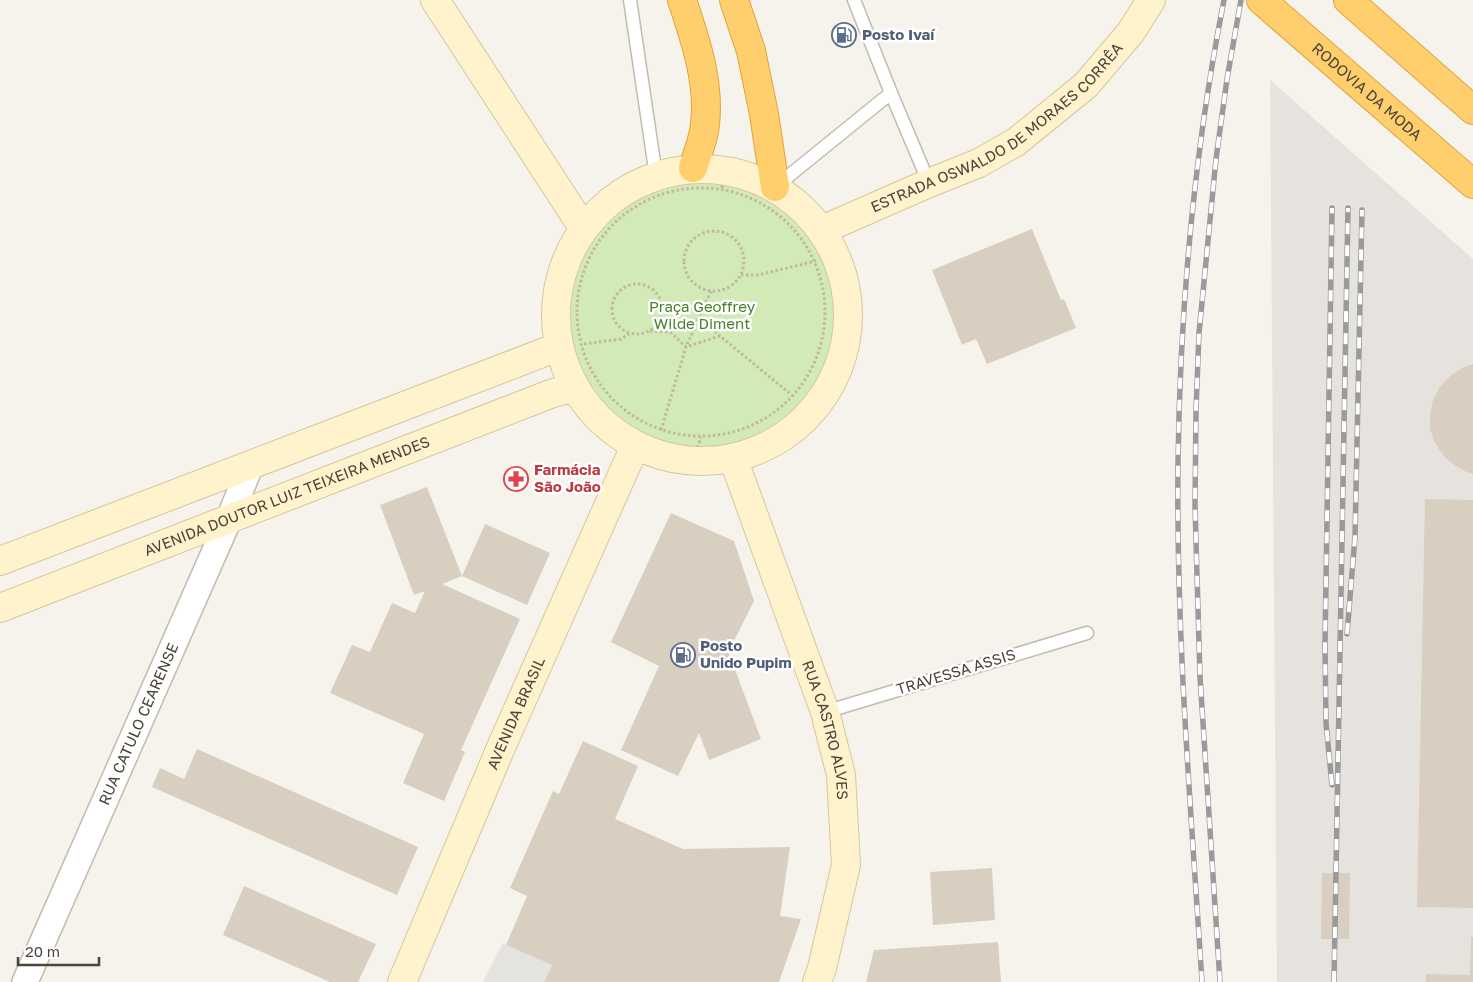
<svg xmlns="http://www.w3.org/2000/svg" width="1473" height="982" font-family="'Golos Text',sans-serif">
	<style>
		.industrial { fill: #e6e2dd }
		.green { fill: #d2eab5 }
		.parking { fill: #e5e3e0 }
		.building { fill: #d8cfc1 }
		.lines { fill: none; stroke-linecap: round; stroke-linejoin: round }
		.lane-casing { stroke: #c2bbae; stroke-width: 15 }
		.street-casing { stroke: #c2bbae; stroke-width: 28 }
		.secondary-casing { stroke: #d6c79b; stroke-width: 30 }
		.highway-casing { stroke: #e0a43c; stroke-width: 30 }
		.path { stroke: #c4b79f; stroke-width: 3; stroke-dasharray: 2.5 2.5; stroke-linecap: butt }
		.lane { stroke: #fff; stroke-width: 12 }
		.street { stroke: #fff; stroke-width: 25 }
		.secondary { stroke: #fff3cd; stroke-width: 28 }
		.highway { stroke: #ffcf6e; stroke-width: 28 }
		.rail-casing { stroke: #9a9a9a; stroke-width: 5.5 }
		.rail { stroke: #fff; stroke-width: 4; stroke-dasharray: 11; stroke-linecap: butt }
		.labels { text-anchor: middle; stroke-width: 5; stroke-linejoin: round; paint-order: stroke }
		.service-label { font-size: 15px; font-weight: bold; fill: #4e5e75; stroke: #fff; text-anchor: start }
		.street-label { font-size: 15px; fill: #4b4439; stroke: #fff }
		.park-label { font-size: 15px; fill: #4a7f2a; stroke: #fff }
		.health-label { font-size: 15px; font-weight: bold; fill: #be3a42; stroke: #fff; text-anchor: start }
	</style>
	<rect width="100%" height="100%" fill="#f6f3ec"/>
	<path class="industrial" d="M1270,80l203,179v723h-196z"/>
	<path class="green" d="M556 315a146 146 0 1 1 292 0a146 146 0 1 1-292 0Z"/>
	<path class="parking" d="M503,943l49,22 -8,17h-61z"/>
	<path class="building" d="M1032,229l29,71 3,-1 12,29 -89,36 -11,-25 -14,6 -30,-75z
		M1473,364v110l-6,-2 -13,-7 -11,-10 -8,-12 -5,-14v-15l3,-14 7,-13 10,-11 12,-8z
		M427,487l35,89 -20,8 78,35 -59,131 4,2 -21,49 -41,-18 21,-49 -94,-41 22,-48 18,7 22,-49 23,10 10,-22 -11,4 -34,-90z
		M1425,499l48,1v408l-56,-1z
		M671,513l63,28 20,60 -19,38 -10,4 36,96 -52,21 -10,-27 -21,43 -57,-26 38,-84 -48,-24z
		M485,524l65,29 -23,52 -65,-29z
		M583,741l55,25 -23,53 68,30 107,-2 -10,69 21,3 -22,63h-235l8,-17 -46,-20 21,-49 -17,-8 43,-97 6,3z
		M197,749l221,98 -21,48 -245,-108 8,-19 24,11z
		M992,868l3,52 -62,5 -3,-53z
		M1322,873h28l-1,66h-28z
		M244,886l132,58 -18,38h-28l-107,-47z
		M1471,937h2v45h-47v-8l44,1z
		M998,942l3,40h-135l8,-32z"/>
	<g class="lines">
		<defs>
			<path id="lane" d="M630,0l26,176
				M854,0l37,93 38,90
				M775,187l116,-94
				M825,712l262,-79"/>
			<g id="street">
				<path id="s1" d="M25,982l204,-463 22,-55"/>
			</g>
			<g id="secondary">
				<path d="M435,0l147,226"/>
				<circle cx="702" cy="315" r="146"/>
				<path id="s2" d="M822,230l107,-47 50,-20 37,-21 70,-57 45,-53 20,-32"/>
				<path id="s3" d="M733,458l92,254 16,63 5,90 -24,103 -5,14"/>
				<path d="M0,561l558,-214"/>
				<path id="s4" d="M0,608l553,-215 20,-5"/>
				<path id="s5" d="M402,982l100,-237 133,-299"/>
			</g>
			<g id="highway">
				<path d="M682,0c13,39 28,82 23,124 -1,15 -8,30 -12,44"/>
				<path d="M734,0l17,51 13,63 11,73"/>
				<path id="s6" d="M1261,0l212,184"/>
				<path d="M1348,0l125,110"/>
			</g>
		</defs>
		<use href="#lane" class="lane-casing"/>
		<use href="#street" class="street-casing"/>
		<use href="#secondary" class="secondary-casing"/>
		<use href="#highway" class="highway-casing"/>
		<path class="path" d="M577 312a124 124 0 1 1 248 0a124 124 0 1 1-248 0Z
			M722,188l1,-19
			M684 261a30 30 0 1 1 60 0a30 30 0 1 1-60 0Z
			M741,275h17l58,-14
			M612 309a25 25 0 1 1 50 0a25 25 0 1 1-50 0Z
			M711,291l-12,26 20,18
			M650,331l20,1 16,15 13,-30
			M584,344l37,-5 8,-5
			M661,430l25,-83 34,-11 73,60
			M693,462l8,-25"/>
		<use href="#lane" class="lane"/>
		<use href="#street" class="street"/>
		<use href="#secondary" class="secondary"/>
		<use href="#highway" class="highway"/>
		<defs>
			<path id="rail" d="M1347,634l8,-97 7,-327
				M1332,785l-6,-62 -1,-79 7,-436
				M1202,982c-11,-173 -26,-346 -24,-519 2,-155 16,-311 46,-463
				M1220,982l-20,-305 -5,-171 1,-96 3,-77 17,-174 11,-80 14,-79
				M1334,982l14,-774"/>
		</defs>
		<use href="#rail" class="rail-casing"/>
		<use href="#rail" class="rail"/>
	</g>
	<defs>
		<symbol id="fuel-ring" viewBox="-11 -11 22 22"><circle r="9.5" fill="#fff" stroke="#5c6f8a" stroke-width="1.5"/><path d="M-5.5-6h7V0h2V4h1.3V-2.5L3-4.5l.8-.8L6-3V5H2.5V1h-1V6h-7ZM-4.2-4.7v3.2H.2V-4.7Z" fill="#5c6f8a"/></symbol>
		<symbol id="pharmacy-ring" viewBox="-11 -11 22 22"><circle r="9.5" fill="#fff" stroke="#e0444e" stroke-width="1.5"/><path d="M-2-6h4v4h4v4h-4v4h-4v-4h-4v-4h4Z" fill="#e0444e"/></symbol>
	</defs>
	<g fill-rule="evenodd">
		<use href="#fuel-ring" x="830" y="21" width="28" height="28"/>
		<use href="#pharmacy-ring" x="502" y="465" width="28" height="28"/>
		<use href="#fuel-ring" x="669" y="641" width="28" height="28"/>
	</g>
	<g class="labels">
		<g class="service-label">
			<text x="862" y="40">Posto Ivaí</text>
			<text x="700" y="651">Posto<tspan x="700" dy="17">Unido Pupim</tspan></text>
		</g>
		<g class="street-label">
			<text dy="5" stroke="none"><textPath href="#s6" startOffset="140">RODOVIA DA MODA</textPath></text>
			<text dy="5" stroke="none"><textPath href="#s2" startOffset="205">ESTRADA OSWALDO DE MORAES CORRÊA</textPath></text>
			<text dy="5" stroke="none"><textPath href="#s4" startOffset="308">AVENIDA DOUTOR LUIZ TEIXEIRA MENDES</textPath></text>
			<text transform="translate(956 672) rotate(-17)" y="5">TRAVESSA ASSIS</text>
			<text dy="5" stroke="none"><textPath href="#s5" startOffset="292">AVENIDA BRASIL</textPath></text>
			<text dy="5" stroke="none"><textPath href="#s1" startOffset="282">RUA CATULO CEARENSE</textPath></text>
			<text dy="5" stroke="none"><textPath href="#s3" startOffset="288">RUA CASTRO ALVES</textPath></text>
		</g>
		<g class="park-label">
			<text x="702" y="312">Praça Geoffrey<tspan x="702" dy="17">Wilde Diment</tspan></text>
		</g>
		<g class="health-label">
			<text x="534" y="475">Farmácia<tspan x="534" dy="17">São João</tspan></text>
		</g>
	</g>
	<path d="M18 957v8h81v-8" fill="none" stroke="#4b4439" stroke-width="2.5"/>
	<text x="25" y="957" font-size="15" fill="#4b4439" stroke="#ffffff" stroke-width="4" paint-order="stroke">20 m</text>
</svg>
